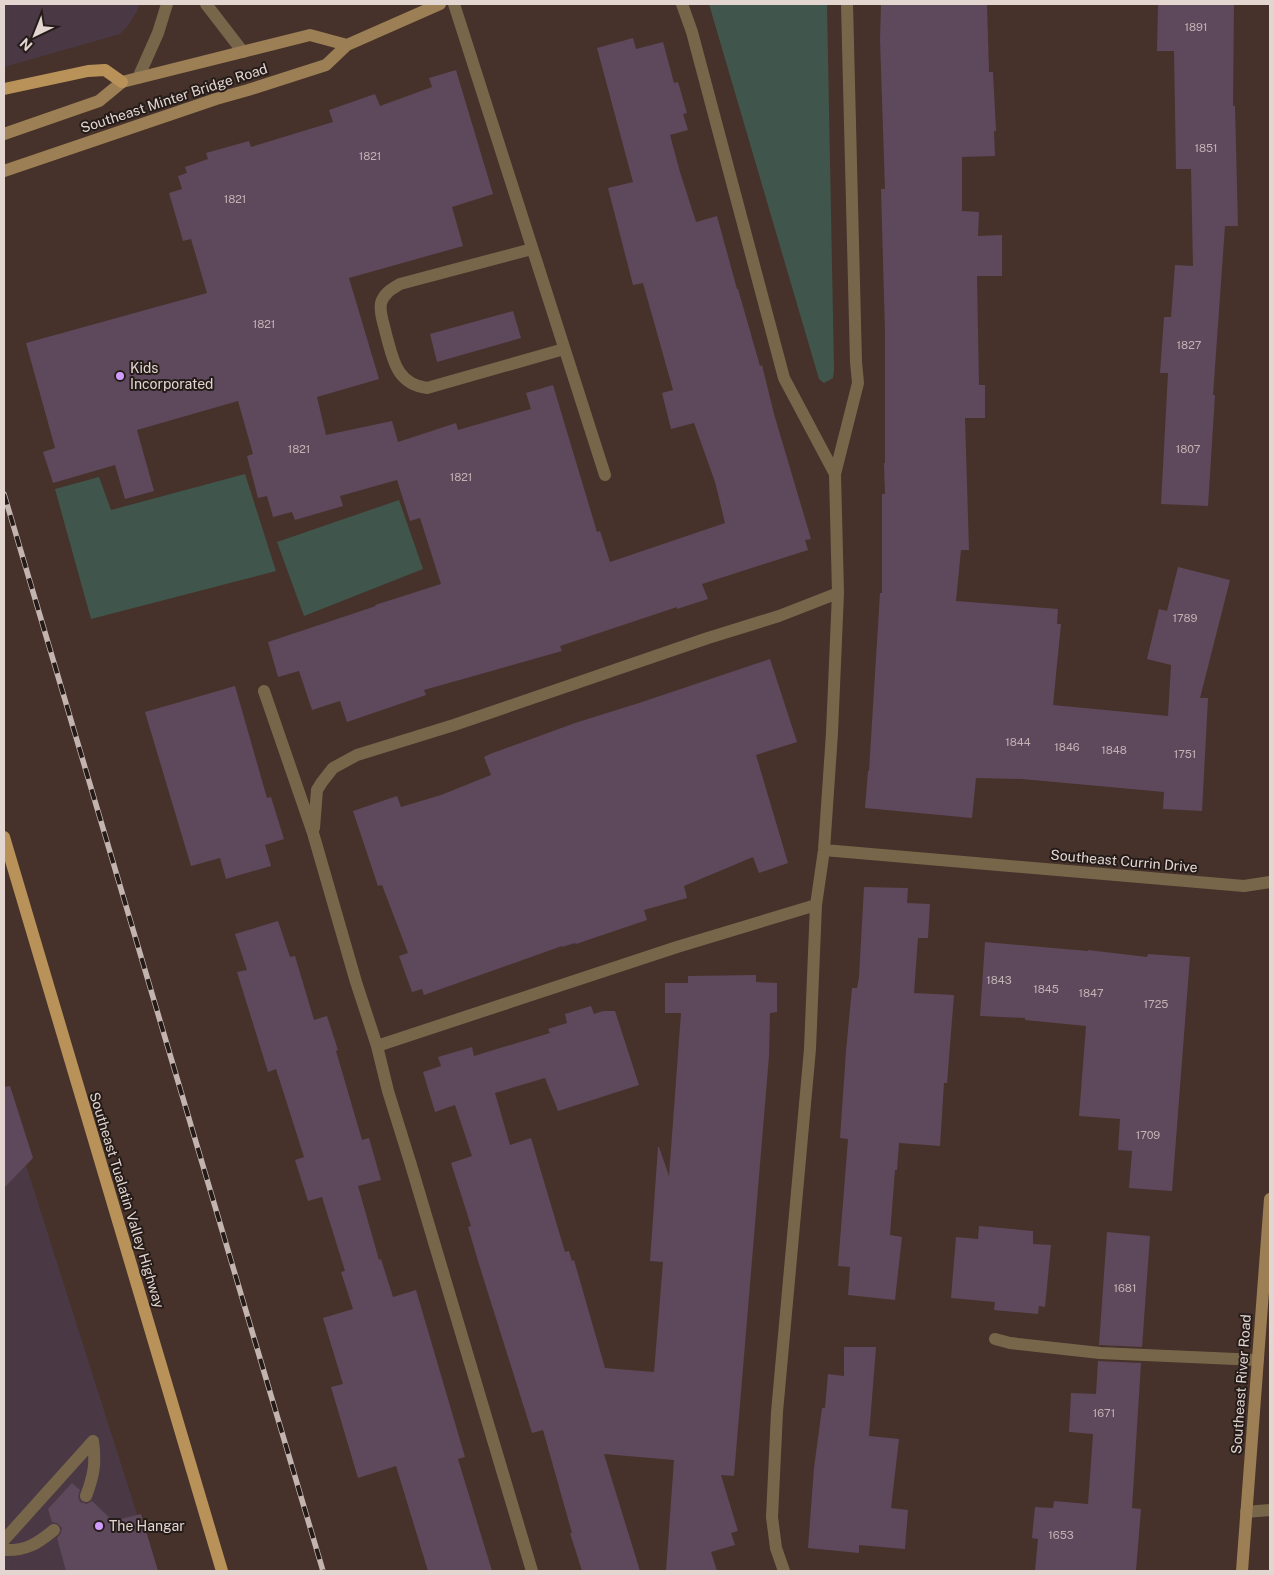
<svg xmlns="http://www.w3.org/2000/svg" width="1274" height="1575" font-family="'Public Sans',sans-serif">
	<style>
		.commercial { fill: #4a3945 }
		.green { fill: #40564c }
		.building { fill: #5e485c }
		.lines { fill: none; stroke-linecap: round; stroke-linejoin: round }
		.lane { stroke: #78664b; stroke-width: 12 }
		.street { stroke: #78664b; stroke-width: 12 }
		.secondary { stroke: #9c7f54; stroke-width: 12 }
		.primary { stroke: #b89259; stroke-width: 12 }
		.rail-casing { stroke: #c3b4af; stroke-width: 5.5 }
		.rail { stroke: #251c19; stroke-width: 4; stroke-dasharray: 11; stroke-linecap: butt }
		.poi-dot { fill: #d09dfe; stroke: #251c19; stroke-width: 2 }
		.labels { text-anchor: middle; stroke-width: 4; stroke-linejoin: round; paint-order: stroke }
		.number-label { font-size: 11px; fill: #c2b2b4 }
		.street-label { font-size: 14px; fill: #e3d6d1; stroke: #251c19 }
		.poi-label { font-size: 14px; fill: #e3d6d1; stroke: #251c19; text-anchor: start }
	</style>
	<rect width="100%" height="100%" fill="#46322a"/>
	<path class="commercial" d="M4,4h135l-2,7 -8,13 -9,10 -116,33z
		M4,1096l151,475h-151z"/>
	<path class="green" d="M709,4h118l7,366 -1,8 -9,5 -5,-4z
		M245,474l31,97 -185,48 -36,-130 44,-12 12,33z
		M399,500l24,69 -119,47 -27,-74z"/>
	<path class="building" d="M881,4h106l2,68h4l3,59h-2l1,25 -33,1v54l17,1 -1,24 24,-1v41h-25l2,109h6v33h-20l4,132h-8l-5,51 102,8 -1,15h4l-8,81 115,11 3,-51 -24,-6 12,-50 8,2 11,-44 52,13 -30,118h8l-6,113 -39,-2 1,-17 -142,-13 -46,-1 -4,40 -107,-10 3,-37h1l11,-178h2v-99h3l-1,-31h1v-131l-4,-143h4l-5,-149z
		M1158,4h76l-1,102h2l3,120h-13l-12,169h2l-7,111 -47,-2 7,-131h-8l4,-56h7l4,-52 18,1 -2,-97h-15l-2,-118h-17z
		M633,38l3,11 27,-7 11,41 4,-1 9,31 -4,1 5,16 -18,5 10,37 16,50 21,-6 20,73h1l22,77 2,-1 12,49 37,125 -6,1 3,10 -106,34 6,15 -31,10v-2l-117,39 2,5 -138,39 2,5 -79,27 -7,-21 -28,9 -13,-39 -21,6 -10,-35 108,-36 -1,-1 66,-21 -21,-66 -10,3 -13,-41 -57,16 3,10 -48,14 -3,-8 -19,5 -6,-21 -9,2 -11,-42 6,-2 -15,-53 -101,29 17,61 -29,8 -10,-34 -62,18 -10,-31 12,-4 -29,-105 181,-50 -16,-54 -8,2 -14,-48 13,-4 -4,-13 9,-3 -2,-6 23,-8 -2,-6 43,-12 2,6 82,-25 -4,-12 46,-16 5,12 52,-19 -3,-9 27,-8 37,124 -41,13 11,39 -114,32 30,101 -62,18 9,38 66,-14 6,21 58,-19 2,7 73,-21 -5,-16 27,-8 44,147 3,-1 10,31 115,-39 -10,-41 -21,-59 -23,6 -9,-36 11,-3 -30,-107 -10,2 -25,-97 25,-6 -36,-134z
		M513,311l8,27 -84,24 -7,-28z
		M770,659l27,83 -41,13 32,108 -29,10 -6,-16 -69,29 3,12 -43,12 3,10 -71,24 -1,-1 -13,4v-1l-138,49 -2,-6 -10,3 -13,-36 9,-3 -26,-68 -4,1 -25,-75 44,-15 4,11 40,-12 50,-20 -7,-18 6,-3 85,-31 64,-20z
		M235,686l32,112 4,-1 13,42 -19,6 6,21 -45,13 -6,-21 -29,8 -46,-154z
		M864,887l44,1 -1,15 23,1 -2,34h-10l-4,55 40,2 -7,88h-3l-4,63 -41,-3 -2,27h-2l-5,65 12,2 -7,63 -47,-5 2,-28 -12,-1 10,-127 -8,-1 6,-87 6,-63h5l2,-11z
		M278,921l12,36 5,-1 19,64 13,-4 11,34 -2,1 26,89 7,-2 12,42 -23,6 21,74 2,-1 12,38 23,-7 49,167 -7,2 34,112h-64l-32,-105 -38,12 -27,-91 12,-3 -20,-66 30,-9 -12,-37 4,-1 -23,-74 -14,4 -13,-41 9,-3 -28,-88 -8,3 -31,-100 10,-2 -12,-36z
		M985,942l103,9v-1l59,7 1,-3 42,3 -18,234 -43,-3 3,-37 -14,-1 2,-31 -41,-3 7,-90 -61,-6v-2l-45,-2z
		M756,975v7l21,1v29l-7,1 -1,43 -35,420 -13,-1 17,56 -7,2 4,12 -24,7 6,19h-51l8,-111 -70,-6 36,117h-58l-12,-38h2l-29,-103 -11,3 -54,-172 -10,-34 3,-1 -20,-63 21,-7 -17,-51 -20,7 -12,-40 18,-6 -3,-9 34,-10 2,9 76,-23 -2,-4 19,-6 -2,-9 26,-8 3,8 9,-3h12l24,74 -81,26 -13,-33 -50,15 15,52 21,-7 34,114 4,-1 3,10 2,-1 31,108 49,4 9,-110 -13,-1 8,-114h1l10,29 12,-163h-16v-30h23v-7z
		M10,1086l23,72 -29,30v-101z
		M979,1226l54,5v13l18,1 -6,62 -6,-1 -1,8 -44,-4 1,-8 -44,-4 5,-61 22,2z
		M1107,1232l43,4 -8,111 -43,-2z
		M844,1347h32l-7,89 30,3 -8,69 17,2 -3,39 -46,-4v8l-51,-5 6,-80 8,-60h3l3,-34 16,2z
		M1098,1361l43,2 -9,145 9,1 -5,62h-101l3,-32 -6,-1 3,-31 18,1 1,-7 34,3 5,-70 -24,-2 2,-39 25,1z
		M72,1483l8,7 -2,7 2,5 7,2 5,-3 21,20 28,-7 17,57h-92l-9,-33 4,-5 1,-5 -5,-5 -5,-1 -4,-13z"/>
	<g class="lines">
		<path class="lane" d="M206,4l37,48
			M454,4l151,471
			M682,4l10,28 92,346 51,96
			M138,78l20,-45 9,-29
			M532,249l-132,35c-8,5 -16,9 -19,19 -2,10 3,21 5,31 7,25 10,50 41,54l137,-39
			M264,691l49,142 43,149 21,64 11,45 23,74 121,406
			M314,828l3,-38 5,-8 11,-14 24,-13 97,-30 254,-87 71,-22 59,-23
			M824,850l151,13
			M377,1046l300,-99 139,-42
			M995,1339l15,4 90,10 158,7
			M86,1496c8,-21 10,-33 7,-55
			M4,1540l89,-99
			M4,1550c22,1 33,-6 50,-20
			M784,1571l-8,-23 -4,-31 5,-105 33,-363 6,-144 8,-55 8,-117 6,-140 -3,-119 23,-91 -2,-21 -9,-358"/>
		<path class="street" d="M975,863l269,23 26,-4
			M1246,1512l24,-2"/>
		<path class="secondary" d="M4,134l95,-33 23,-19 188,-47 37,10
			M4,171l212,-72 32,-9 78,-25 21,-20 93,-41
			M1242,1571l28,-372"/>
		<path class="primary" d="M4,89l84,-18 17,-1 17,12
			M4,837l218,734"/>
		<defs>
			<path id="rail" d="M4,494l319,1077"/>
		</defs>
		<use href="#rail" class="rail-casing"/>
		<use href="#rail" class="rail"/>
	</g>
	<g class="poi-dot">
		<circle cx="120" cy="376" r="5"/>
		<circle cx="99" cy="1526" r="5"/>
	</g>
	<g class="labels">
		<g class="number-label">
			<text x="1196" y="31">1891</text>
			<text x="1206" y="152">1851</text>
			<text x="370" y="160">1821</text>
			<text x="235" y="203">1821</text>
			<text x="264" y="328">1821</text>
			<text x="1189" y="349">1827</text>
			<text x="299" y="453">1821</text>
			<text x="1188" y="453">1807</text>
			<text x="461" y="481">1821</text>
			<text x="1185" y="622">1789</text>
			<text x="1018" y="746">1844</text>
			<text x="1067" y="751">1846</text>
			<text x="1114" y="754">1848</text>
			<text x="1185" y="758">1751</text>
			<text x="999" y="984">1843</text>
			<text x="1046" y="993">1845</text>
			<text x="1091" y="997">1847</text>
			<text x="1156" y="1008">1725</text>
			<text x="1148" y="1139">1709</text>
			<text x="1125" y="1292">1681</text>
			<text x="1104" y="1417">1671</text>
			<text x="1061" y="1539">1653</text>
		</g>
		<g class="street-label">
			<text transform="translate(174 98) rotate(-18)" y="5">Southeast Minter Bridge Road</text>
			<text transform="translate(1124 861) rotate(5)" y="5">Southeast Currin Drive</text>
			<text transform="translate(127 1200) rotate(73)" y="5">Southeast Tualatin Valley Highway</text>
			<text transform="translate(1241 1384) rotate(-86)" y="5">Southeast River Road</text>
		</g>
		<g class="poi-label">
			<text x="130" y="373">Kids<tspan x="130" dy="16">Incorporated</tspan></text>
			<text x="109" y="1531">The Hangar</text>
		</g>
	</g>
	<rect width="1274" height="1575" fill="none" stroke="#e3d6d1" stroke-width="10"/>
	<g transform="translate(35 35) rotate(223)" stroke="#251c19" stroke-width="4" paint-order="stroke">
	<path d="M0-4L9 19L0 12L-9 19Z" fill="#e3d6d1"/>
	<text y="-8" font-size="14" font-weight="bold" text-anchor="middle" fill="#e3d6d1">N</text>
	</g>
</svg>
